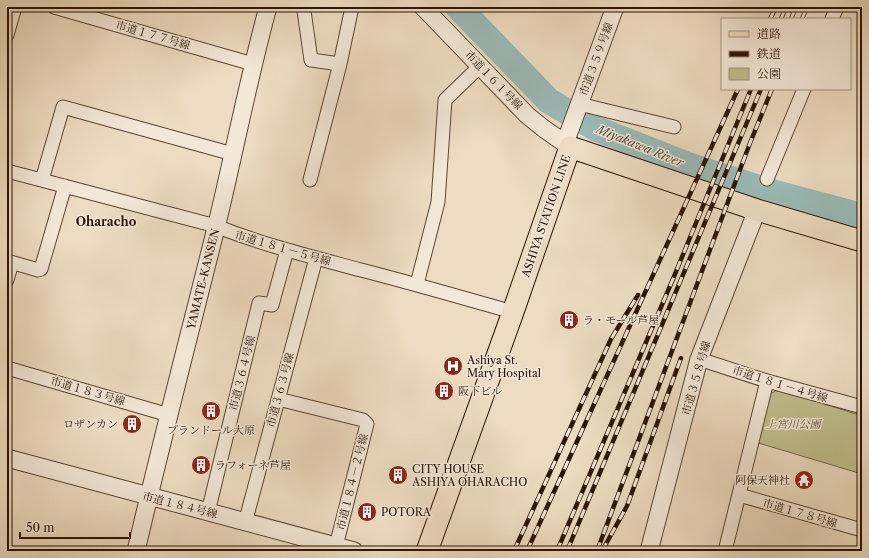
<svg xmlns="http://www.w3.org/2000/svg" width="869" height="558" font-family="'Libre Caslon Text','Noto Serif JP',serif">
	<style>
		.green { fill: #c0be8d; stroke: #766849 }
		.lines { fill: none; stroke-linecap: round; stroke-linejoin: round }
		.river { stroke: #9abab7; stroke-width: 26 }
		.minor-casing { stroke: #5c4534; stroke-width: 15 }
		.tertiary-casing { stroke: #5c4534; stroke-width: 19 }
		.primary-casing { stroke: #2b1305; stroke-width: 23 }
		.minor { stroke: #f3e8d7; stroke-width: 13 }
		.tertiary { stroke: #f3e8d7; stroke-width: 17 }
		.primary { stroke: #eddcc1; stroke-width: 21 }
		.rail-casing { stroke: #2b1305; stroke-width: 4.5 }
		.rail { stroke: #f3e8d7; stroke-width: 3; stroke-dasharray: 9; stroke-linecap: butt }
		.labels { text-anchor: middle; stroke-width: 3; stroke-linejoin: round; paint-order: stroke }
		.street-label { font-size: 11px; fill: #2b1305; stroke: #f3e8d7 }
		.poi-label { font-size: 11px; fill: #2b1305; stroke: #f3e8d7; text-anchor: start }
		.park-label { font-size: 11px; font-style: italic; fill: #5f4f35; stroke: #f3e8d7 }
		.water-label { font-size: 12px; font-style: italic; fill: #524d43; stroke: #f3e8d7 }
		.neighbourhood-label { font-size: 12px; font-weight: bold; fill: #2b1305; stroke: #f3e8d7 }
	</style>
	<rect width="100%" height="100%" fill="#eddcc1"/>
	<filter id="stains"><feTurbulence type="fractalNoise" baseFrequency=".005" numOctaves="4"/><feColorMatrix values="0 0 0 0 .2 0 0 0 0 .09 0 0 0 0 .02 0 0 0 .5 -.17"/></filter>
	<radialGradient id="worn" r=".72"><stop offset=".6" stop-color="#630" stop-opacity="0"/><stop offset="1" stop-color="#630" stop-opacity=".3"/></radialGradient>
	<path class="green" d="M778,389l84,27v58l-107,-32 14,-47z"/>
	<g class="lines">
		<path class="river" d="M458,7l91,94 48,28 91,36 80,26 94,25"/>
		<defs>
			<path id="minor" d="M54,7l199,57
				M305,7l-1,4 7,49 29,4
				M832,19l5,-12
				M7,35l8,-28
				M579,104l95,23
				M7,171l209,55c47,19 97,31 145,44 51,13 102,28 152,42
				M767,179l37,-90
				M42,180l21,-73 170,47
				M310,180l30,-116 12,-57
				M7,261l31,9 3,-1 24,-83
				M7,280l5,-17
				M417,284l21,-82 7,-102 35,-34
				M699,359l68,22 95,26
				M7,368l162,47
				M278,399l85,21 4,4 -31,122
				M739,495l123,35
				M208,512l51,-209 13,2 15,-55
				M245,523l71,-265
				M725,551l42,-170"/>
			<path id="tertiary" d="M423,7l104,108 16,13 27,19
				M565,143l50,-136
				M7,458l347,93
				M136,551c25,-108 53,-215 80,-323 18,-74 32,-148 52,-221
				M649,551l50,-192 58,-149"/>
			<path id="primary" d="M427,551l86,-239 57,-165 187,63 105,31"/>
		</defs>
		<use href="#minor" class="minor-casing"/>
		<use href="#tertiary" class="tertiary-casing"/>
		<use href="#primary" class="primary-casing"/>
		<use href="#minor" class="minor"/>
		<use href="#tertiary" class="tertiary"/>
		<use href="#primary" class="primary"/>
		<defs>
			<path id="rail" d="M770,19l6,-12
				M781,19l5,-12
				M791,19l5,-12
				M802,19l5,-12
				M514,551l97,-212 27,-44
				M527,551l211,-462
				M557,551l116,-272 78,-190
				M567,551l194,-462
				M597,551l153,-408 22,-54
				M602,551l25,-45 54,-148"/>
		</defs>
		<use href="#rail" class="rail-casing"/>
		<use href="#rail" class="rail"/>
	</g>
	<defs>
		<symbol id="building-disc" viewBox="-11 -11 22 22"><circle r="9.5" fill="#8f2418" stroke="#f3e8d7"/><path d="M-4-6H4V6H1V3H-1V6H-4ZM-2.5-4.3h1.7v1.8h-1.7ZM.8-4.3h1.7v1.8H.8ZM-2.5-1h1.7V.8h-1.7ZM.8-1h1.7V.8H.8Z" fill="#fff"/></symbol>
		<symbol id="hospital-disc" viewBox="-11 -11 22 22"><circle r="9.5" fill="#8f2418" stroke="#f3e8d7"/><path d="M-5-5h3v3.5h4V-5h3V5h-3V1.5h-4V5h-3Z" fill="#fff"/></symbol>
		<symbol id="temple-disc" viewBox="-11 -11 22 22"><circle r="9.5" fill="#8f2418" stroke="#f3e8d7"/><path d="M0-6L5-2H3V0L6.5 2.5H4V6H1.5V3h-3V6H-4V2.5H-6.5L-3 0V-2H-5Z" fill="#fff"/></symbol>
	</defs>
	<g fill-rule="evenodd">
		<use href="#building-disc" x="558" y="309" width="22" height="22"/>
		<use href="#hospital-disc" x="442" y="355" width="22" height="22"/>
		<use href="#building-disc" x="433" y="380" width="22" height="22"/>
		<use href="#building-disc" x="200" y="400" width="22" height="22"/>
		<use href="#building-disc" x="121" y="413" width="22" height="22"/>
		<use href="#building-disc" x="190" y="454" width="22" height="22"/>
		<use href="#building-disc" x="387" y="464" width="22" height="22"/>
		<use href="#temple-disc" x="793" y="469" width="22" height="22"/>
		<use href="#building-disc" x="356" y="501" width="22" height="22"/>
	</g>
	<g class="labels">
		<g class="street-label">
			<text transform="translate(153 35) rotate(16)" y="4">市道１７７号線</text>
			<text transform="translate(596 59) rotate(-70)" y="4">市道３５９号線</text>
			<text transform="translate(494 80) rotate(46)" y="4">市道１６１号線</text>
			<text transform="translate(546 216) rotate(-71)" y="4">ASHIYA STATION LINE</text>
			<text transform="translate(283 248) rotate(16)" y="4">市道１８１－５号線</text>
			<text transform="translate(203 279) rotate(-76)" y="4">YAMATE-KANSEN</text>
			<text transform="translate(242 373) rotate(-76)" y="4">市道３６４号線</text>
			<text transform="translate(696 378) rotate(-74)" y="4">市道３５８号線</text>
			<text transform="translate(780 384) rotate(17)" y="4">市道１８１－４号線</text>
			<text transform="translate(280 390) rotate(-75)" y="4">市道３６３号線</text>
			<text transform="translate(88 391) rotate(16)" y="4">市道１８３号線</text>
			<text transform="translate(352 482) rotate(-76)" y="4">市道１８４－２号線</text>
			<text transform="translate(180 505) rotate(14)" y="4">市道１８４号線</text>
			<text transform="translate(800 513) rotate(16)" y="4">市道１７８号線</text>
		</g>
		<g class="poi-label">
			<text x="583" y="324">ラ・モール芦屋</text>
			<text x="467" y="364">Ashiya St.<tspan x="467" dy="13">Mary Hospital</tspan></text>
			<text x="458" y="395">阪下ビル</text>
			<text x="118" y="428" text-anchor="end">ロザンカン</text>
			<text x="211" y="434" text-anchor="middle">プランドール大原</text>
			<text x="215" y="469">ラフォーネ芦屋</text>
			<text x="412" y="473">CITY HOUSE<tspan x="412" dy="13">ASHIYA OHARACHO</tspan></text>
			<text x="790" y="484" text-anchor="end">阿保天神社</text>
			<text x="381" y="516">POTORA</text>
		</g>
		<g class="park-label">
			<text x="793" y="428">上宮川公園</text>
		</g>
		<g class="water-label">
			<text transform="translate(640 146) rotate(22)" y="4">Miyakawa River</text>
		</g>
		<g class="neighbourhood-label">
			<text x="106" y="226">Oharacho</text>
		</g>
	</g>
	<rect width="869" height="558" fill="none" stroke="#eddcc1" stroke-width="24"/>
	<rect x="8" y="8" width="853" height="542" fill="none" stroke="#2b1305" stroke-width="2"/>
	<rect x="12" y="12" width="845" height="534" fill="none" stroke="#2b1305"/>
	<rect x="721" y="18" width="130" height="72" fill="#f3e8d7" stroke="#a39383"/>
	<rect x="729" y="31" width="20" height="6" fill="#eddcc1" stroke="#a39383"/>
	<text x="757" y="38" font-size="12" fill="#2b1305">道路</text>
	<rect x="729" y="51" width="20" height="6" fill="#2b1305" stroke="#a39383"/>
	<text x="757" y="58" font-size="12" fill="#2b1305">鉄道</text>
	<rect x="729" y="68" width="20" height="12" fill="#c0be8d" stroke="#a39383"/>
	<text x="757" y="78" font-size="12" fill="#2b1305">公園</text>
	<path d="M20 532v6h110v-6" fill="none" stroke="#2b1305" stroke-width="2"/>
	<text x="26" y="532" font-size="12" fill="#2b1305" stroke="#f3e8d7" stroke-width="3" paint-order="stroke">50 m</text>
	<rect width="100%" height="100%" filter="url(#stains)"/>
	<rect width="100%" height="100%" fill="url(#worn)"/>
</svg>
